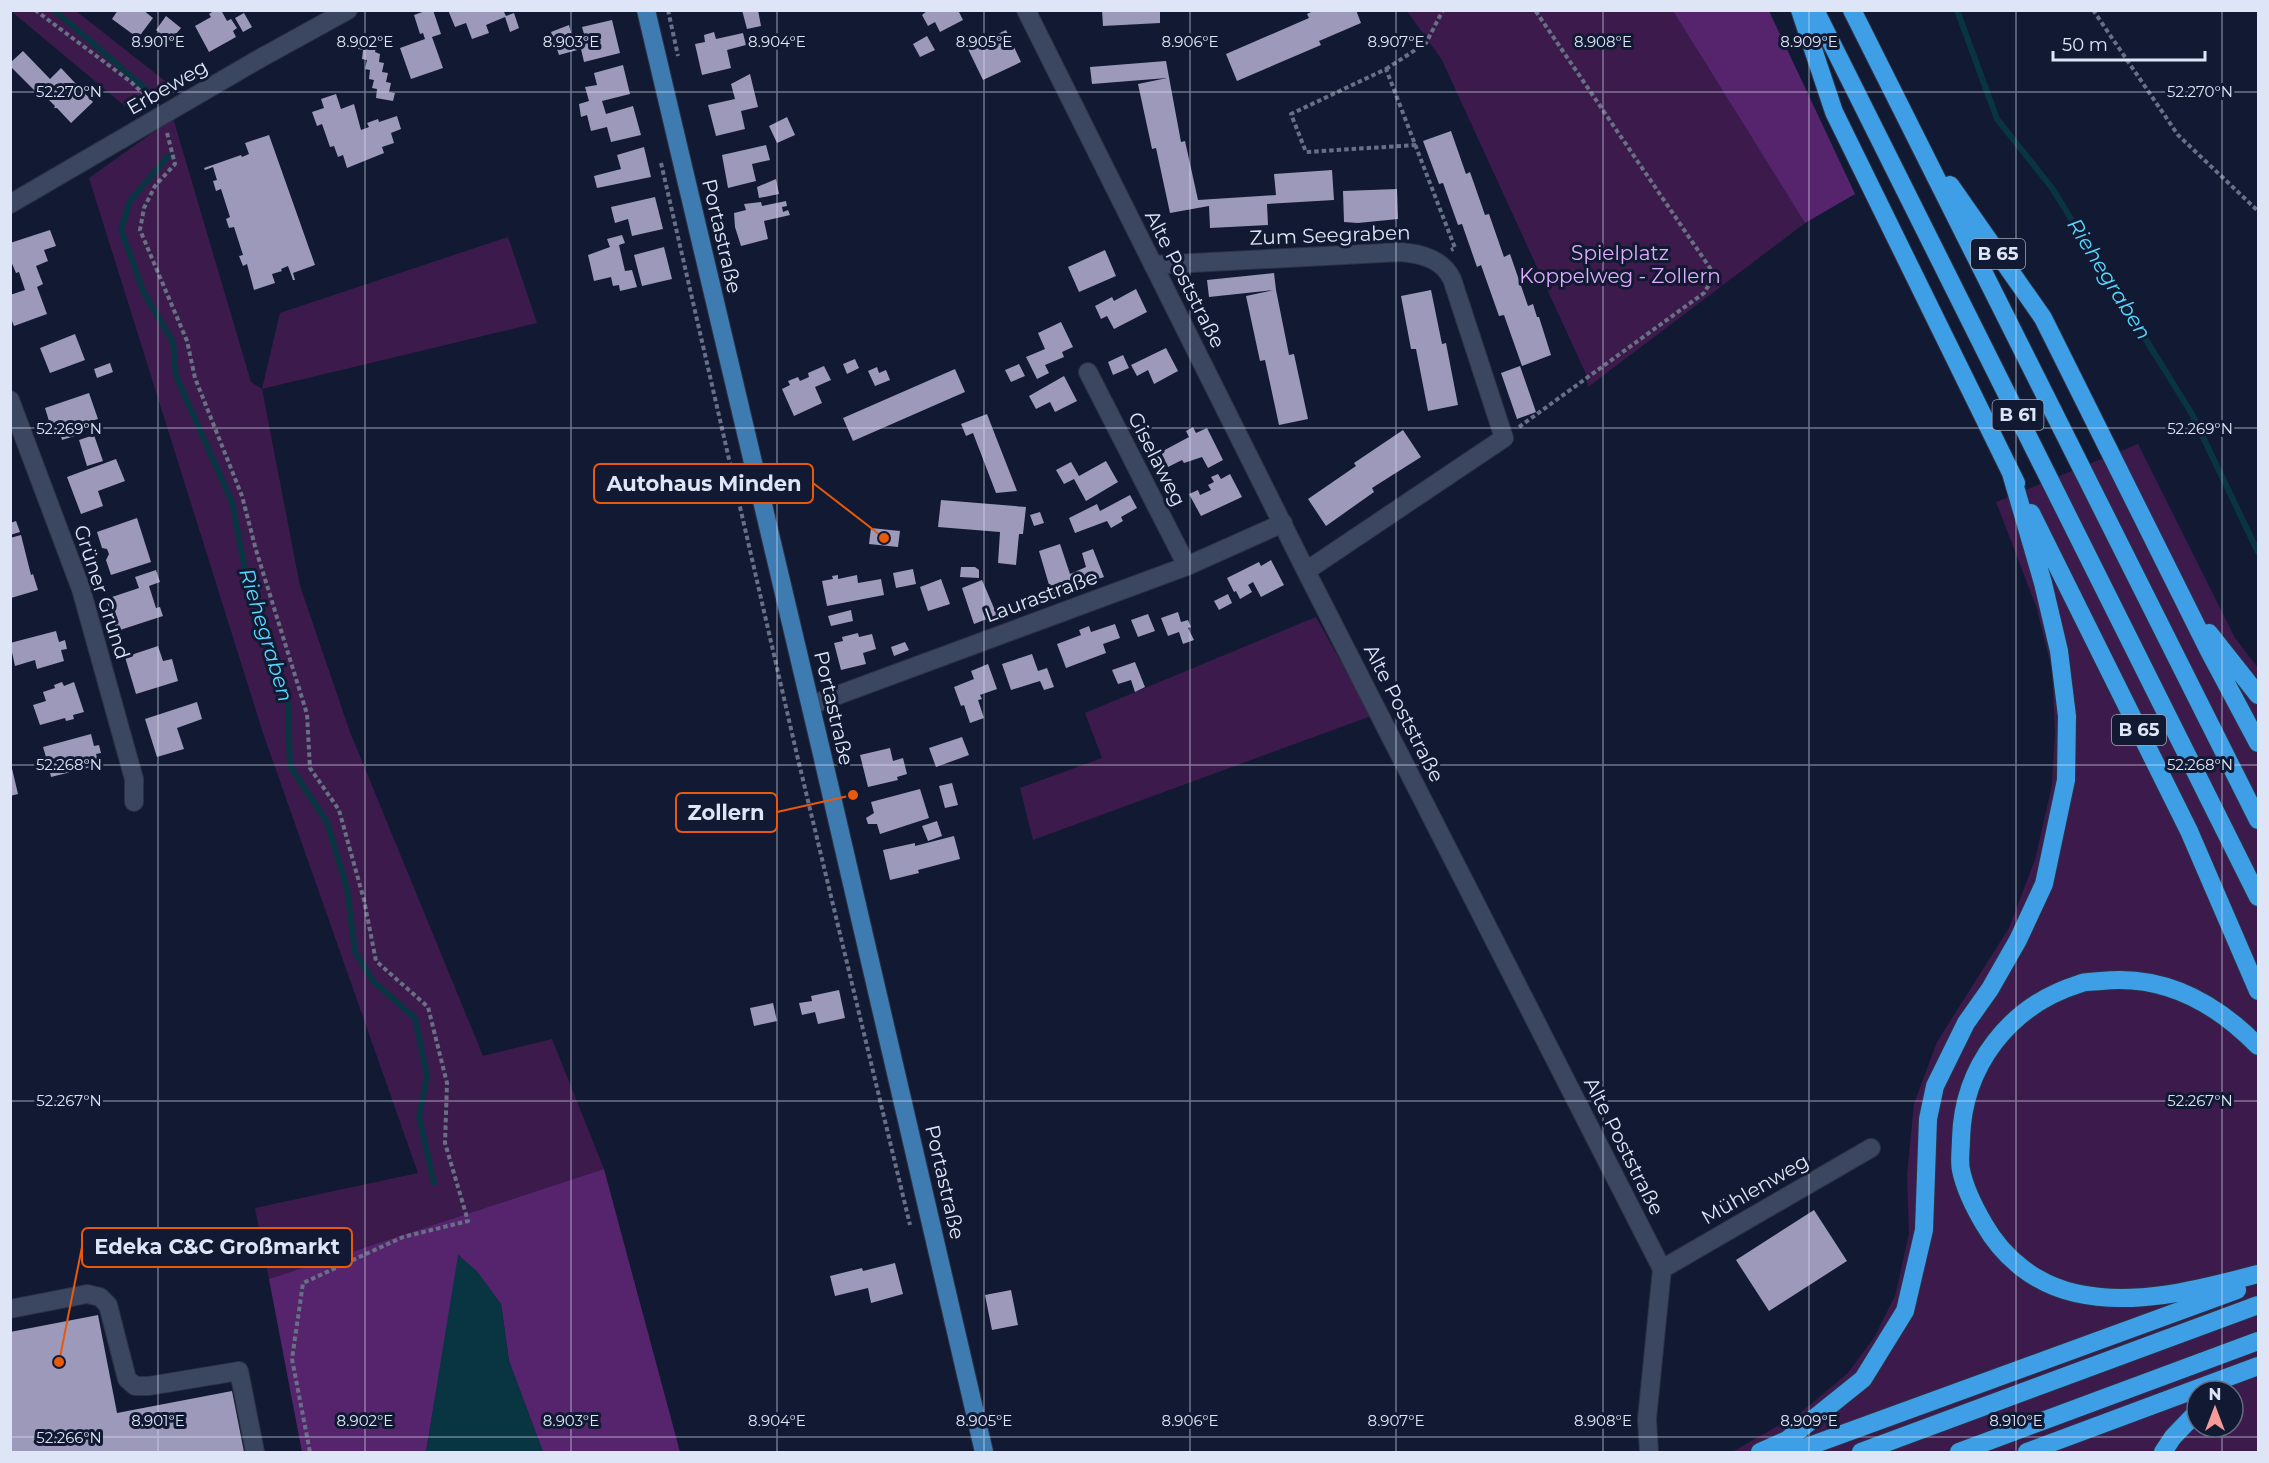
<svg xmlns="http://www.w3.org/2000/svg" width="2269" height="1463" font-family="Montserrat,sans-serif">
	<style>
		.green { fill: #3c1b4c; fill-rule: evenodd }
		.forest { fill: #56246d }
		.water { fill: #093542 }
		.lines { fill: none; stroke-linecap: round; stroke-linejoin: round }
		.stream { stroke: #093542; stroke-width: 6 }
		.building { fill: #9d99ba }
		.minor-casing { stroke: #2e3144; stroke-width: 20 }
		.major-casing { stroke: #2e3144; stroke-width: 20 }
		.highway-casing { stroke: #2e3144; stroke-width: 20 }
		.path { stroke: #687085; stroke-width: 4; stroke-dasharray: 4.5 3; stroke-linecap: butt }
		.minor { stroke: #3b4661; stroke-width: 18 }
		.major { stroke: #3d7bb1; stroke-width: 18 }
		.highway { stroke: #3f9fe6; stroke-width: 18 }
		.ticks { fill: none; stroke: #dee5f6; stroke-width: 1.5; stroke-opacity: 0.45 }
		.labels { text-anchor: middle; stroke-width: 6; stroke-linejoin: round; paint-order: stroke }
		.shield { fill: #111a32; stroke: #a0a8bb; stroke-width: 1.5 }
		.shield-label { font-size: 18px; font-weight: bold; fill: #dee5f6 }
		.street-label { font-size: 20px; fill: #dee5f6; stroke: #111a32 }
		.park-label { font-size: 20px; fill: #e2adff; stroke: #111a32 }
		.water-label { font-size: 21px; font-style: italic; fill: #55d7ff; stroke: #111a32 }
		.ticks-label { font-size: 15px; text-anchor: middle; fill: #dee5f6; stroke: #111a32; stroke-width: 6; stroke-linejoin: round; paint-order: stroke }
		.leader { fill: none; stroke: #e8590c; stroke-width: 2 }
		.callout-dot { fill: #e8590c; stroke: #111a32; stroke-width: 2 }
		.callout { fill: #111a32; stroke: #e8590c; stroke-width: 2 }
		.callout-label { font-size: 21px; text-anchor: middle; font-weight: bold; fill: #dee5f6 }
	</style>
	<rect width="100%" height="100%" fill="#111a32"/>
	<path class="green" d="M11,11h65l98,77 -42,24z
		M1407,11h266l132,212 -217,164 -2,-13 -144,-314z
		M173,118l78,264 11,7 18,-76 228,-76 29,86 -275,66 38,197 50,146 133,324 69,-17 52,130 -335,110 -14,-71 163,-35 -155,-440 -174,-555z
		M2138,444l97,194 23,30v784h-526l67,-38 49,-41 27,-37 20,-40 14,-62 -2,-59 7,-71 23,-62 72,-114 26,-68 17,-75 3,-53 -3,-63 -16,-63 -40,-104zM2197,1391h36v36h-36z
		M1316,617l55,99 -338,124 -13,-52 82,-30 -17,-45z"/>
	<path class="forest" d="M1673,11h96l86,183 -50,29z
		M604,1169l76,283h-137l-34,-91 -8,-57 -42,-49 -33,197h-124l-33,-173z"/>
	<path class="water" d="M458,1255l19,16 24,33 8,57 34,91h-117z"/>
	<g class="lines">
		<path class="stream" d="M54,10l92,79
			M1957,10l40,109 55,69 140,226 66,138
			M168,156l-38,45 -9,29 23,63 29,49 3,34 56,126 13,67 43,133 2,64 37,56 20,66 8,64 19,30 41,36 12,58 -8,41 15,66"/>
	</g>
	<path class="building" d="M118,10h25l10,8 -15,20 -26,-19z
		M215,10h6l6,11 4,-2 6,9 -4,3 3,6 -27,15 -14,-26 16,-9 -2,-3z
		M428,10h5l8,24 -9,3 11,31 -32,11 -11,-31 25,-9 -2,-6 -3,1 -6,-19z
		M448,10h55l3,6 8,-3 5,15 -9,4 -5,-15 -19,8 3,8 -17,6 -6,-16 -11,4z
		M742,10h16l3,16 -14,3z
		M928,10h30l5,10 -23,12 -5,-10 -7,4 -6,-11z
		M1102,10h58v13l-57,3z
		M1315,10h41l5,13 -42,18 2,4 -84,36 -11,-27 83,-36 -2,-4z
		M244,13l8,14 -9,5 -8,-14z
		M166,16l15,12 -11,13 -14,-11z
		M612,20l8,33 -36,9 -3,-13 -22,6 -8,-23 18,-7 3,11 12,-2 -2,-7z
		M1006,30l15,32 -38,18 -15,-31z
		M714,32l2,7 27,-6 3,12 -19,5 4,18 -29,7 -7,-31 10,-2 -1,-7z
		M927,36l8,14 -15,7 -7,-13z
		M360,41l17,3 -2,8 5,2 -1,8 5,1 -2,9 6,1 -2,9 5,1 -2,9 6,1 -2,8 -17,-3 1,-9 -5,-1 2,-8 -5,-1 1,-9 -5,-1 2,-9 -5,-1 1,-9 -5,-1z
		M23,51l27,28 11,-11 32,34 -22,21 -14,-15h-3l1,-2 -14,-14 -2,3 -29,-29v-3z
		M1166,61l15,81 4,-1 13,59 78,-5 -2,-21 58,-4 2,30 -67,4 1,21 -58,3 -1,-22 -39,7 -14,-65 -4,1 -14,-65 29,-6 -75,6 -2,-17z
		M623,65l7,29 -28,7 4,13 27,-8 8,29 -30,7 -4,-15 -16,4 -4,-16 -6,2 -2,-13 10,-3 -4,-14 12,-2 -3,-12z
		M750,74l8,33 -17,4 4,18 -29,7 -8,-31 27,-6 -4,-15z
		M336,94l5,15 13,-5 7,26 8,-3 -2,-4 11,-4 1,3 18,-6 4,13 -10,4 3,10 -12,4 2,6 -37,15 -4,-13 -5,2 -4,-11 -4,1 -8,-23 -5,2 -5,-14 12,-4 -3,-9z
		M787,117l8,18 -18,8 -8,-17z
		M1451,131l15,43 4,-2 15,43 4,-1 15,43 6,-3 18,52 5,-2 4,13h2l12,38 -29,11 -18,-51 -5,1 -18,-51 -4,2 -15,-43 -4,1 -15,-42 -4,1 -16,-43z
		M269,135l46,130 -22,8 2,7h-2l-5,-14 -7,3 1,2 -10,3 3,9 -21,7 -7,-26 -4,2 -4,-10 4,-1 -9,-28 -5,1 -3,-9 4,-2 -9,-28 -5,2 -3,-10 4,-1 -4,-13 -8,3 -1,-2 37,-13 1,2 7,-3 -4,-11z
		M766,145l4,15 -18,4 4,17 -28,7 -6,-33z
		M644,147l7,30 -54,11 -3,-12 27,-7 -4,-14z
		M776,179l3,15 -20,4 -2,-11z
		M1397,189l1,30 -40,4 -14,-1 -1,-31z
		M655,197l8,32 -31,7 -4,-17 -13,4 -4,-16z
		M786,201l1,5 -5,1 1,5 5,-2 2,5 -26,6 4,18 -27,7 -6,-19 -1,-14 12,-3 -2,-6 17,-2 1,4z
		M50,230l6,16 -12,4 4,11 -12,5 7,18 -6,3 10,27 -33,12 -4,-10v-21l15,-5 -6,-18 -3,1 -6,-14v-16z
		M622,235l3,8 -6,2 6,26 7,-1 5,17 -17,4 -1,-6 -6,1 -2,-9 -17,4 -6,-26 22,-8 -3,-8z
		M664,247l8,32 -30,7 -8,-31z
		M1105,250l11,26 -37,16 -11,-25z
		M1274,273l2,17 13,65 5,-1 14,65 -29,6 -14,-65 -5,1 -14,-65 28,-6 -65,7 -2,-17z
		M1136,289l11,23 -33,17 -7,-13 -6,3 -6,-13 17,-9 2,4z
		M1431,290l11,54 4,-1 12,62 -30,6 -12,-62h-5l-10,-53z
		M1061,322l12,25 -11,5 2,5 -19,8 4,8 -12,6 -11,-22 19,-8 -7,-16z
		M75,334l10,26 -35,13 -10,-25z
		M1166,348l12,23 -24,13 -6,-14 -11,6 -6,-11z
		M1123,355l6,13 -16,7 -5,-13z
		M855,359l4,9 -12,6 -4,-10z
		M110,363l3,9 -16,6 -3,-9z
		M1019,364l6,12 -14,6 -6,-12z
		M824,366l7,14 -16,7 7,16 -28,13 -12,-27 8,-4 -2,-4 10,-4 2,4 9,-4 -1,-4z
		M1520,366l16,46 -19,7 -16,-46z
		M877,367l2,6 7,-3 4,10 -15,6 -7,-15z
		M955,369l10,23 -112,49 -10,-23z
		M1064,376l13,25 -22,11 -5,-10 -14,7 -7,-13z
		M89,393l9,26 -23,7 3,9 -16,5 -2,-8 -7,2 -8,-26z
		M987,414l5,13 25,64 -21,2 -23,-60 -7,3 -5,-12z
		M1193,427l3,6 11,-5 16,32 -15,8 -6,-11 -18,6 -2,-3 -14,7 -7,-15 28,-15 -3,-6z
		M1403,430l18,27 -49,31 2,4 -48,34 -18,-27 48,-33 -2,-3z
		M94,435l9,26 -16,5 -8,-26z
		M116,459l9,22 -27,10 5,15 -22,8 -14,-37z
		M1106,461l12,21 -32,19 -12,-22 -10,5 -8,-14 15,-8 8,14z
		M1218,474l3,5 9,-5 12,23 -41,19 -12,-22 9,-4 2,5 11,-5 -3,-5 6,-3 -3,-5z
		M1130,495l7,13 -16,9 2,4 -12,7 -4,-7 -32,12 -6,-15 28,-14 3,7z
		M941,500l85,7 -3,27h-4l-3,31 -18,-2 2,-31 -62,-5z
		M1040,512l4,11 -10,3 -4,-11z
		M137,518l14,44 -40,13 -5,-15 3,-6 -2,-5 -5,-1 -5,-16z
		M16,521l4,11 -10,3v-12z
		M871,528l29,3 -2,16 -29,-3z
		M21,535l10,40 2,-1 5,16 -27,8 -1,-60z
		M1060,544l10,30 16,-7 -4,-14 11,-4 11,28 -52,18 -13,-44z
		M1271,560l13,25 -23,12 -8,-15 -5,3 4,7 -12,7 -4,-8 -2,1 -7,-14 32,-16 2,4z
		M961,567h14l4,3v8l-19,-1z
		M913,569l3,15 -20,4 -3,-15z
		M156,570l4,12 -11,4 7,22 4,-1 3,9 -46,15 -11,-32 33,-11 -4,-11z
		M838,575v4l19,-4 1,8 23,-4 3,16 -57,11 -5,-25 11,-2 -1,-3z
		M941,579l9,25 -22,7 -8,-24z
		M982,580l15,35 -23,9 -12,-36z
		M1228,594l4,9 -13,7 -5,-9z
		M851,610l2,11 -22,5 -3,-10z
		M1178,612l3,10 7,-2 3,7 -3,1 6,12 -11,4 -4,-12 -11,4 -7,-18z
		M1148,614l7,17 -17,6 -7,-17z
		M1115,624l5,14 -17,6 3,9 -40,15 -9,-24 24,-9 -2,-5 10,-4 2,6z
		M56,631l3,11 6,-2 2,9 -6,1 3,11 -27,8 -2,-9 -20,6 -5,-23z
		M858,633l1,4 13,-3 4,15 -13,4 3,11 -25,6 -7,-27 9,-2 -1,-4z
		M905,642l4,8 -15,6 -3,-9z
		M158,646l5,15 9,-2 6,22 -42,13 -11,-37z
		M1032,654l6,17 9,-3 7,19 -10,3 -4,-9 -29,9 -9,-26z
		M1135,662l10,25 -10,5 -4,-12 -13,4 -6,-14z
		M988,664l9,25 -17,6 2,4 -4,1 6,18 -14,5 -6,-18 -3,1 -7,-19 20,-8 -3,-8z
		M62,682l2,4 10,-4 10,30 -11,3 1,4 -8,2 -1,-3 -25,7 -7,-20 13,-4 -3,-9 12,-4 -1,-3z
		M197,702l5,17 -25,9 7,21 -27,8 -12,-38z
		M91,734l3,12 5,-1 2,8 -5,1 3,11 -48,12 -2,-10 -6,1 -2,-9 5,-2 -3,-10z
		M962,737l7,18 -33,12 -7,-19z
		M890,748l3,13 10,-3 4,16 -10,3 1,3 -30,7 -8,-32z
		M10,760l8,34 -8,2z
		M952,783l6,22 -13,3 -6,-22z
		M920,789l9,29 -49,16 -3,-10h-9l-2,-6 8,-5 -3,-11z
		M937,821l5,15 -14,5 -6,-15z
		M954,836l6,23 -42,11 1,3 -29,7 -7,-30 32,-7v3z
		M839,990l6,28 -27,6 -3,-12 -13,3 -3,-12 13,-2 -1,-5z
		M773,1003l4,18 -23,5 -4,-18z
		M1814,1210l33,51 -78,50 -33,-51z
		M895,1263l8,31 -32,9 -3,-15 -33,8 -5,-20 32,-8 1,3z
		M1011,1290l7,35 -26,5 -7,-35z
		M98,1315l19,98 115,-22 12,61h-234v-120z"/>
	<g class="lines">
		<defs>
			<path id="minor" d="M1026,10l280,561 356,698 -15,150 2,33
				M10,204l249,-145 89,-49
				M1153,265l248,-13c21,2 41,7 51,27l52,159 -198,133
				M1088,372l99,194
				M10,400l71,189 53,190v23
				M811,705l376,-139 96,-43
				M1662,1269l209,-121
				M10,1309l77,-15 13,3 8,8 19,74 8,7h14l90,-15 16,81"/>
			<path id="major" d="M646,10l175,740 163,702"/>
			<path id="highway" d="M1800,10l34,102 182,371
				M1815,10l443,887
				M1852,10l406,810
				M1950,185l93,133 166,333 49,92
				M2031,513l158,318 69,160
				M2209,633l49,62
				M2258,1046c-43,-44 -94,-72 -157,-65 -7,1 -15,0 -22,3 -70,22 -116,82 -118,155 0,10 -2,22 0,31 4,20 13,37 23,54 20,35 52,60 91,69 61,14 125,-4 183,-19
				M1760,1452l27,-12 76,-61 42,-68 19,-81 4,-111 7,-33 31,-63 24,-34 28,-49 26,-56 22,-104 1,-64 -8,-65 -16,-68 -32,-110
				M1793,1452l444,-162
				M1861,1452l397,-147
				M1959,1452l299,-111
				M2027,1452l231,-86
				M2163,1452l10,-15 24,-25"/>
		</defs>
		<use href="#minor" class="minor-casing"/>
		<use href="#major" class="major-casing"/>
		<use href="#highway" class="highway-casing"/>
		<path class="path" d="M35,10l96,72 20,19
			M668,10l10,46
			M2093,10l85,125 80,76
			M1386,69l40,-26 17,-33
			M167,133l8,31 -20,22 -11,22 -4,22 47,111 8,37 47,118 14,54 51,164 3,54 29,42 25,90 12,61 52,46 19,76 -2,60 23,78 -65,16 -100,46 -11,76 18,93
			M1416,145l-110,7 -15,-38 95,-45 69,179 -4,2
			M661,163l136,592 113,470
			M1519,427l185,-134 9,-15 -1,-7 -177,-261"/>
		<use href="#minor" class="minor"/>
		<use href="#major" class="major"/>
		<use href="#highway" class="highway"/>
	</g>
	<path class="ticks" d="M158,10v1442M365,10v1442M571,10v1442M777,10v1442M984,10v1442M1190,10v1442M1396,10v1442M1603,10v1442M1809,10v1442M2016,10v1442M2222,10v1381M10,92h2248M10,428h2248M10,765h2248M10,1101h2248M2222,1427v25M10,1437h2248"/>
	<g class="labels">
		<g class="shield">
			<rect x="1971" y="239" width="54" height="30" rx="4.5"/>
			<rect x="1992.5" y="400" width="51" height="30" rx="4.5"/>
			<rect x="2112" y="715" width="54" height="30" rx="4.5"/>
		</g>
		<g class="shield-label">
			<text x="1998" y="260">B 65</text>
			<text x="2018" y="421">B 61</text>
			<text x="2139" y="736">B 65</text>
		</g>
		<g class="street-label">
			<text transform="translate(167 87) rotate(-30)" y="7">Erbeweg</text>
			<text transform="translate(1330 235) rotate(-2)" y="7">Zum Seegraben</text>
			<text transform="translate(722 236) rotate(77)" y="7">Portastraße</text>
			<text transform="translate(1185 279) rotate(63)" y="7">Alte Poststraße</text>
			<text transform="translate(1157 459) rotate(63)" y="7">Giselaweg</text>
			<text transform="translate(102 592) rotate(72)" y="7">Grüner Grund</text>
			<text transform="translate(1041 596) rotate(-20)" y="7">Laurastraße</text>
			<text transform="translate(834 708) rotate(77)" y="7">Portastraße</text>
			<text transform="translate(1404 713) rotate(63)" y="7">Alte Poststraße</text>
			<text transform="translate(1624 1146) rotate(63)" y="7">Alte Poststraße</text>
			<text transform="translate(945 1182) rotate(77)" y="7">Portastraße</text>
			<text transform="translate(1755 1189) rotate(-30)" y="7">Mühlenweg</text>
		</g>
		<g class="park-label">
			<text x="1620" y="260">Spielplatz<tspan x="1620" dy="23">Koppelweg - Zollern</tspan></text>
		</g>
		<g class="water-label">
			<text transform="translate(2109 279) rotate(58)" y="7">Riehegraben</text>
			<text transform="translate(266 635) rotate(73)" y="7">Riehegraben</text>
		</g>
	</g>
	<g class="ticks-label">
		<text x="158" y="47">8.901°E</text>
		<text x="365" y="47">8.902°E</text>
		<text x="571" y="47">8.903°E</text>
		<text x="777" y="47">8.904°E</text>
		<text x="984" y="47">8.905°E</text>
		<text x="1190" y="47">8.906°E</text>
		<text x="1396" y="47">8.907°E</text>
		<text x="1603" y="47">8.908°E</text>
		<text x="1809" y="47">8.909°E</text>
		<text x="69" y="97">52.270°N</text>
		<text x="2200" y="97">52.270°N</text>
		<text x="69" y="434">52.269°N</text>
		<text x="2200" y="434">52.269°N</text>
		<text x="69" y="770">52.268°N</text>
		<text x="2200" y="770">52.268°N</text>
		<text x="69" y="1106">52.267°N</text>
		<text x="2200" y="1106">52.267°N</text>
		<text x="158" y="1426">8.901°E</text>
		<text x="365" y="1426">8.902°E</text>
		<text x="571" y="1426">8.903°E</text>
		<text x="777" y="1426">8.904°E</text>
		<text x="984" y="1426">8.905°E</text>
		<text x="1190" y="1426">8.906°E</text>
		<text x="1396" y="1426">8.907°E</text>
		<text x="1603" y="1426">8.908°E</text>
		<text x="1809" y="1426">8.909°E</text>
		<text x="2016" y="1426">8.910°E</text>
		<text x="69" y="1443">52.266°N</text>
	</g>
	<path class="leader" d="M884 538L813 483M853 795L777 812M59 1362L82 1247"/>
	<g class="callout-dot">
		<circle cx="884" cy="538" r="6"/>
		<circle cx="853" cy="795" r="6"/>
		<circle cx="59" cy="1362" r="6"/>
	</g>
	<g class="callout">
		<rect x="594" y="464" width="219" height="39" rx="6"/>
		<rect x="676" y="793" width="101" height="39" rx="6"/>
		<rect x="82" y="1228" width="270" height="39" rx="6"/>
	</g>
	<g class="callout-label">
		<text x="704" y="491">Autohaus Minden</text>
		<text x="726" y="820">Zollern</text>
		<text x="217" y="1254">Edeka C&amp;C Großmarkt</text>
	</g>
	<rect width="2269" height="1463" fill="none" stroke="#dee5f6" stroke-width="24"/>
	<g transform="translate(2215 1409)"><circle r="28" fill="#111a32" stroke="#636b80" stroke-width="1.5"/>
	<path d="M0-4.5L10 22L0 15L-10 22Z" fill="#f59b99"/>
	<text y="-9" font-size="16" font-weight="bold" text-anchor="middle" fill="#dee5f6">N</text>
	</g>
	<path d="M2053 51v9h152v-9" fill="none" stroke="#dee5f6" stroke-width="3"/>
	<text x="2062" y="51" font-size="18" fill="#dee5f6" stroke="#111a32" stroke-width="4.5" paint-order="stroke">50 m</text>
</svg>
